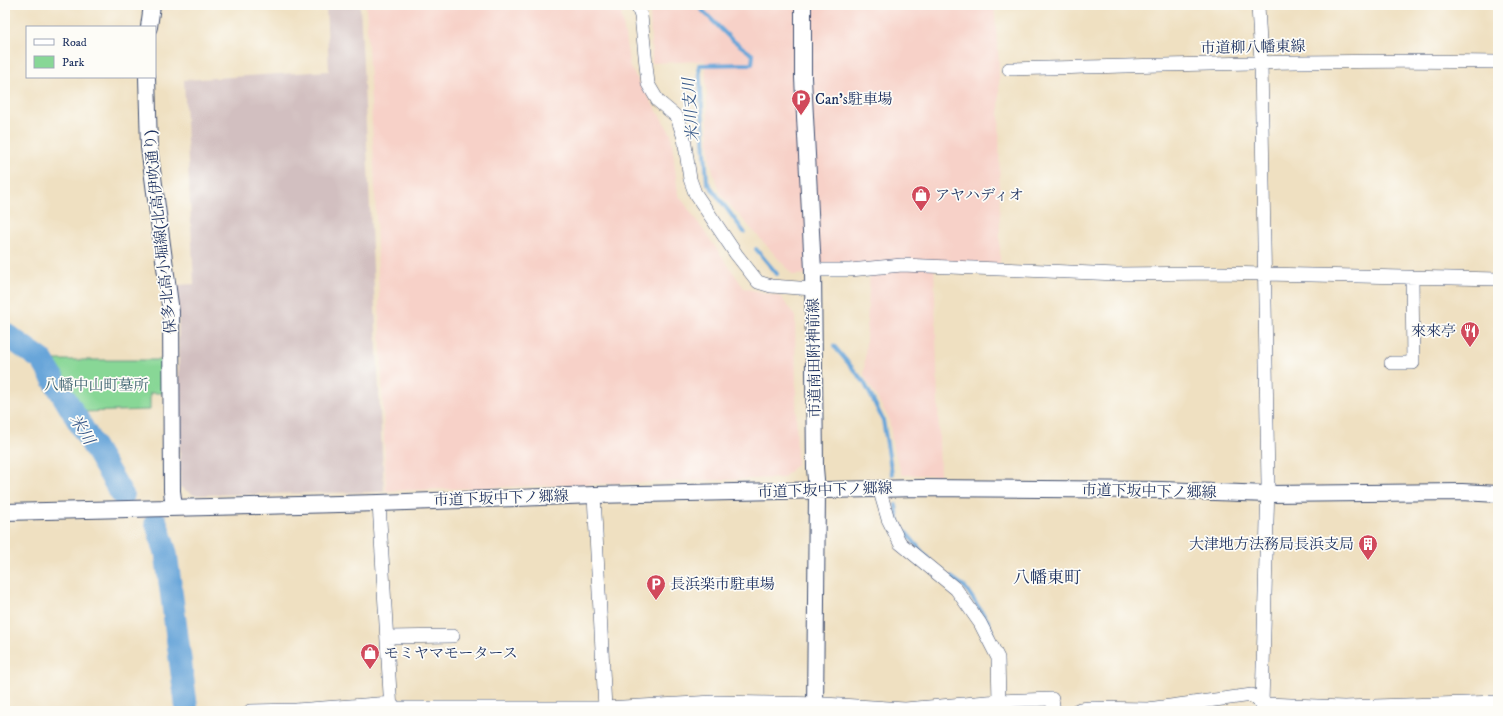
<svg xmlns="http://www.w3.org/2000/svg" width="1503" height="716" font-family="'IM FELL DW Pica','Noto Serif JP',serif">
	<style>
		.built { fill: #f7d1c8 }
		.industrial { fill: #d2bfc0 }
		.green { fill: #88d796; stroke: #52837a }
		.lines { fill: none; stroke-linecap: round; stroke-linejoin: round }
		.stream { stroke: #67a5d9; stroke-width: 4 }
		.river { stroke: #67a5d9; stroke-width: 23 }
		.minor-casing { stroke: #3b4a6d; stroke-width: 14 }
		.tertiary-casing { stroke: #3b4a6d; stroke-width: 18 }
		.minor { stroke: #fff; stroke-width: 13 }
		.tertiary { stroke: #fff; stroke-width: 16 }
		.labels { text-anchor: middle; stroke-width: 3.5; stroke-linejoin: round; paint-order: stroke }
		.street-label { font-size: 15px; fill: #1b2f5e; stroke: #fdfcf7 }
		.poi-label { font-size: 15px; fill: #1b2f5e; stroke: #fdfcf7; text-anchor: start }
		.park-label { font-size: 15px; fill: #3c616f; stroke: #fdfcf7 }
		.water-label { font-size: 16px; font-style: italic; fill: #365889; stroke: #fdfcf7 }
		.quarter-label { font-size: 17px; fill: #1b2f5e; stroke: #fdfcf7 }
	</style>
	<rect width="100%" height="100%" fill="#fdfcf7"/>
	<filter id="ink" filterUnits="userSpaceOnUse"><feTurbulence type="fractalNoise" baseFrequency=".025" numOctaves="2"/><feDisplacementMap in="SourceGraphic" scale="8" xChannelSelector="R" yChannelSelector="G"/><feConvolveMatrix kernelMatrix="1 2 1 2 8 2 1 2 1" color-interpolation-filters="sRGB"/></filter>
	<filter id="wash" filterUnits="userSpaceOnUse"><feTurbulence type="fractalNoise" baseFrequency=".012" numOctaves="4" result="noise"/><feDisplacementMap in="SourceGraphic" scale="16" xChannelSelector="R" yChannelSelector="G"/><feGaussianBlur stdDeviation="0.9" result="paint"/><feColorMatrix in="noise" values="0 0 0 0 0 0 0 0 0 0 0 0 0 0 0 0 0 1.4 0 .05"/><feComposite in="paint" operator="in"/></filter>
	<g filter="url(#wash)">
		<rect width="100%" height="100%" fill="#efe0c1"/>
		<path class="built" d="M366,5h254l10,62 41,67 7,60 66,94 37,9 14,19 2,148 -14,14 -397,13 -12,-330z
			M648,5h346l5,58 1,201 -66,-3 6,214h-38l-9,-27 -4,-29 -25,-44 6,-103 -77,3 -73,-81 -10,-33 -5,-100 -53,2 -2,-51z"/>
		<path class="industrial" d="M326,5h34l24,487 -190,3 -14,-8 -2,-202 16,-1 -10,-204 145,-9z"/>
		<path class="green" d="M53,360h109l1,33h-13v17l-68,2 -17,-26z"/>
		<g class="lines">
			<path class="stream" d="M697,5l34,34 22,16 -1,9 -53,1 8,117 37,50
				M756,249l21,25
				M834,346l30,36 19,38 9,54
				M896,505l3,19 30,36
				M951,577l14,10 23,34 4,13
				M994,711l2,-5"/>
			<path class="river" d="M5,334l37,26 81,136
				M156,522l10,31 21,158"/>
		</g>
	</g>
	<g filter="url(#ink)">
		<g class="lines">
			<defs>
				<path id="minor" d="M637,5l4,11 7,68 10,17 19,16 7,21 6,41 5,14 41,61 22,28 13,4 42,3
					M1258,5l3,57 7,422 -6,220
					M1009,69c163,-4 326,-10 489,-7
					M813,270h37l52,-5 215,9 103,-1 278,6
					M1391,363h22l-1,-85
					M879,488l9,31 12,24 56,46 24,34 18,35 1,43
					M594,495l11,213
					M379,503l12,208
					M387,637l66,-1
					M391,708h214l109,-6 110,2 81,5 94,-8 53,-2 2,12
					M250,711l46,-1 95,-7
					M1076,711l4,-2 10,-1 58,1 104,-14 10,9
					M1262,711v-7l82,3 154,-5"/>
				<path id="tertiary" d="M803,5v73l10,192 2,198 2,23 -2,220
					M149,27l3,-22
					M147,77l2,70 22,165 1,179 2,16
					M5,512l374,-9 215,-8 326,-7 242,2 106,4 194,-2 36,2"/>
			</defs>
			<use href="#minor" class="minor-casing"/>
			<use href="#tertiary" class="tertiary-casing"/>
			<use href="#minor" class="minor"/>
			<use href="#tertiary" class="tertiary"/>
		</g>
	</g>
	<defs>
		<symbol id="parking-pin" viewBox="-11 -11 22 30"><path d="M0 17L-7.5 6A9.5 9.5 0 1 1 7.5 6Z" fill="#d1495b" stroke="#fdfcf7"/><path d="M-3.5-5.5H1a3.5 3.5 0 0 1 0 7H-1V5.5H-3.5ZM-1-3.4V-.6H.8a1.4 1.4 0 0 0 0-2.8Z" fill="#fff"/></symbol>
		<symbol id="shop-pin" viewBox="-11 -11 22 30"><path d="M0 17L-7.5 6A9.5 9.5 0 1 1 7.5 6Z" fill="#d1495b" stroke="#fdfcf7"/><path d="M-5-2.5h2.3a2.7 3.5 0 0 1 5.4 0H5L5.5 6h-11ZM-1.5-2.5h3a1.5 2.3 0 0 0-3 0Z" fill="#fff"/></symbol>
		<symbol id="restaurant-pin" viewBox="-11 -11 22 30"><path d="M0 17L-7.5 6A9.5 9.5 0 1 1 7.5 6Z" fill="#d1495b" stroke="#fdfcf7"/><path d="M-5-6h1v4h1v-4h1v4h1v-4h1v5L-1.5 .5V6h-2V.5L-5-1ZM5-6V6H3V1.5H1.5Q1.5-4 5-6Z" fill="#fff"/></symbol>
		<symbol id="building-pin" viewBox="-11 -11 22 30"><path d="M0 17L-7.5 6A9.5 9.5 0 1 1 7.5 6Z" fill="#d1495b" stroke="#fdfcf7"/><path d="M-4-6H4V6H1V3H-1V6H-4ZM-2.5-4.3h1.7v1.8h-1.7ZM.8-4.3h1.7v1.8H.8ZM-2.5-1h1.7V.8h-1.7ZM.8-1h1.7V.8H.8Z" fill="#fff"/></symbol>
	</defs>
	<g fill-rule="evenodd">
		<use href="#parking-pin" x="790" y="88" width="22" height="30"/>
		<use href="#shop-pin" x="910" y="184" width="22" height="30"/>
		<use href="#restaurant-pin" x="1459" y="320" width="22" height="30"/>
		<use href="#building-pin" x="1357" y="533" width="22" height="30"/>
		<use href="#parking-pin" x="645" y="573" width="22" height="30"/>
		<use href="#shop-pin" x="359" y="642" width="22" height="30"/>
	</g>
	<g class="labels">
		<g class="street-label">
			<text transform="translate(1253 47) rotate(-1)" y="5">市道柳八幡東線</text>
			<text transform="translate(160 232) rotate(-96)" y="5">保多北高小堀線(北高伊吹通り)</text>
			<text transform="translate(814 358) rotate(-91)" y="5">市道南田附神前線</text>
			<text transform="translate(825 490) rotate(-2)" y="5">市道下坂中下ノ郷線</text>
			<text transform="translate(1149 491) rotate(1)" y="5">市道下坂中下ノ郷線</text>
			<text transform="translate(501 498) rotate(-2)" y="5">市道下坂中下ノ郷線</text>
		</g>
		<g class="poi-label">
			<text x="815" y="104">Can's駐車場</text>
			<text x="935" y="200">アヤハディオ</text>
			<text x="1456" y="336" text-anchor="end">來來亭</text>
			<text x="1354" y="549" text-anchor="end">大津地方法務局長浜支局</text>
			<text x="670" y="589">長浜楽市駐車場</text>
			<text x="384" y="658">モミヤマモータース</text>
		</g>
		<g class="park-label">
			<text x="96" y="390">八幡中山町墓所</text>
		</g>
		<g class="water-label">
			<text transform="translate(690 110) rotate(-94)" y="6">米川支川</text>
			<text transform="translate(83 429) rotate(59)" y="6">米川</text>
		</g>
		<g class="quarter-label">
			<text x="1047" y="583">八幡東町</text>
		</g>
	</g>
	<rect width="1503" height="716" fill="none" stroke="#fdfcf7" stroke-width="20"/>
	<rect x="26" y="26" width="130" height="52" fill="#fdfcf7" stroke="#a3aaba"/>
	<rect x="34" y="39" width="20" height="6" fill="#ffffff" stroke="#a3aaba"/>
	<text x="62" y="46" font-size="12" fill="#1b2f5e">Road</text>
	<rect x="34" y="56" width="20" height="12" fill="#88d796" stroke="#a3aaba"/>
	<text x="62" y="66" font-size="12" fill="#1b2f5e">Park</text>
</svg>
